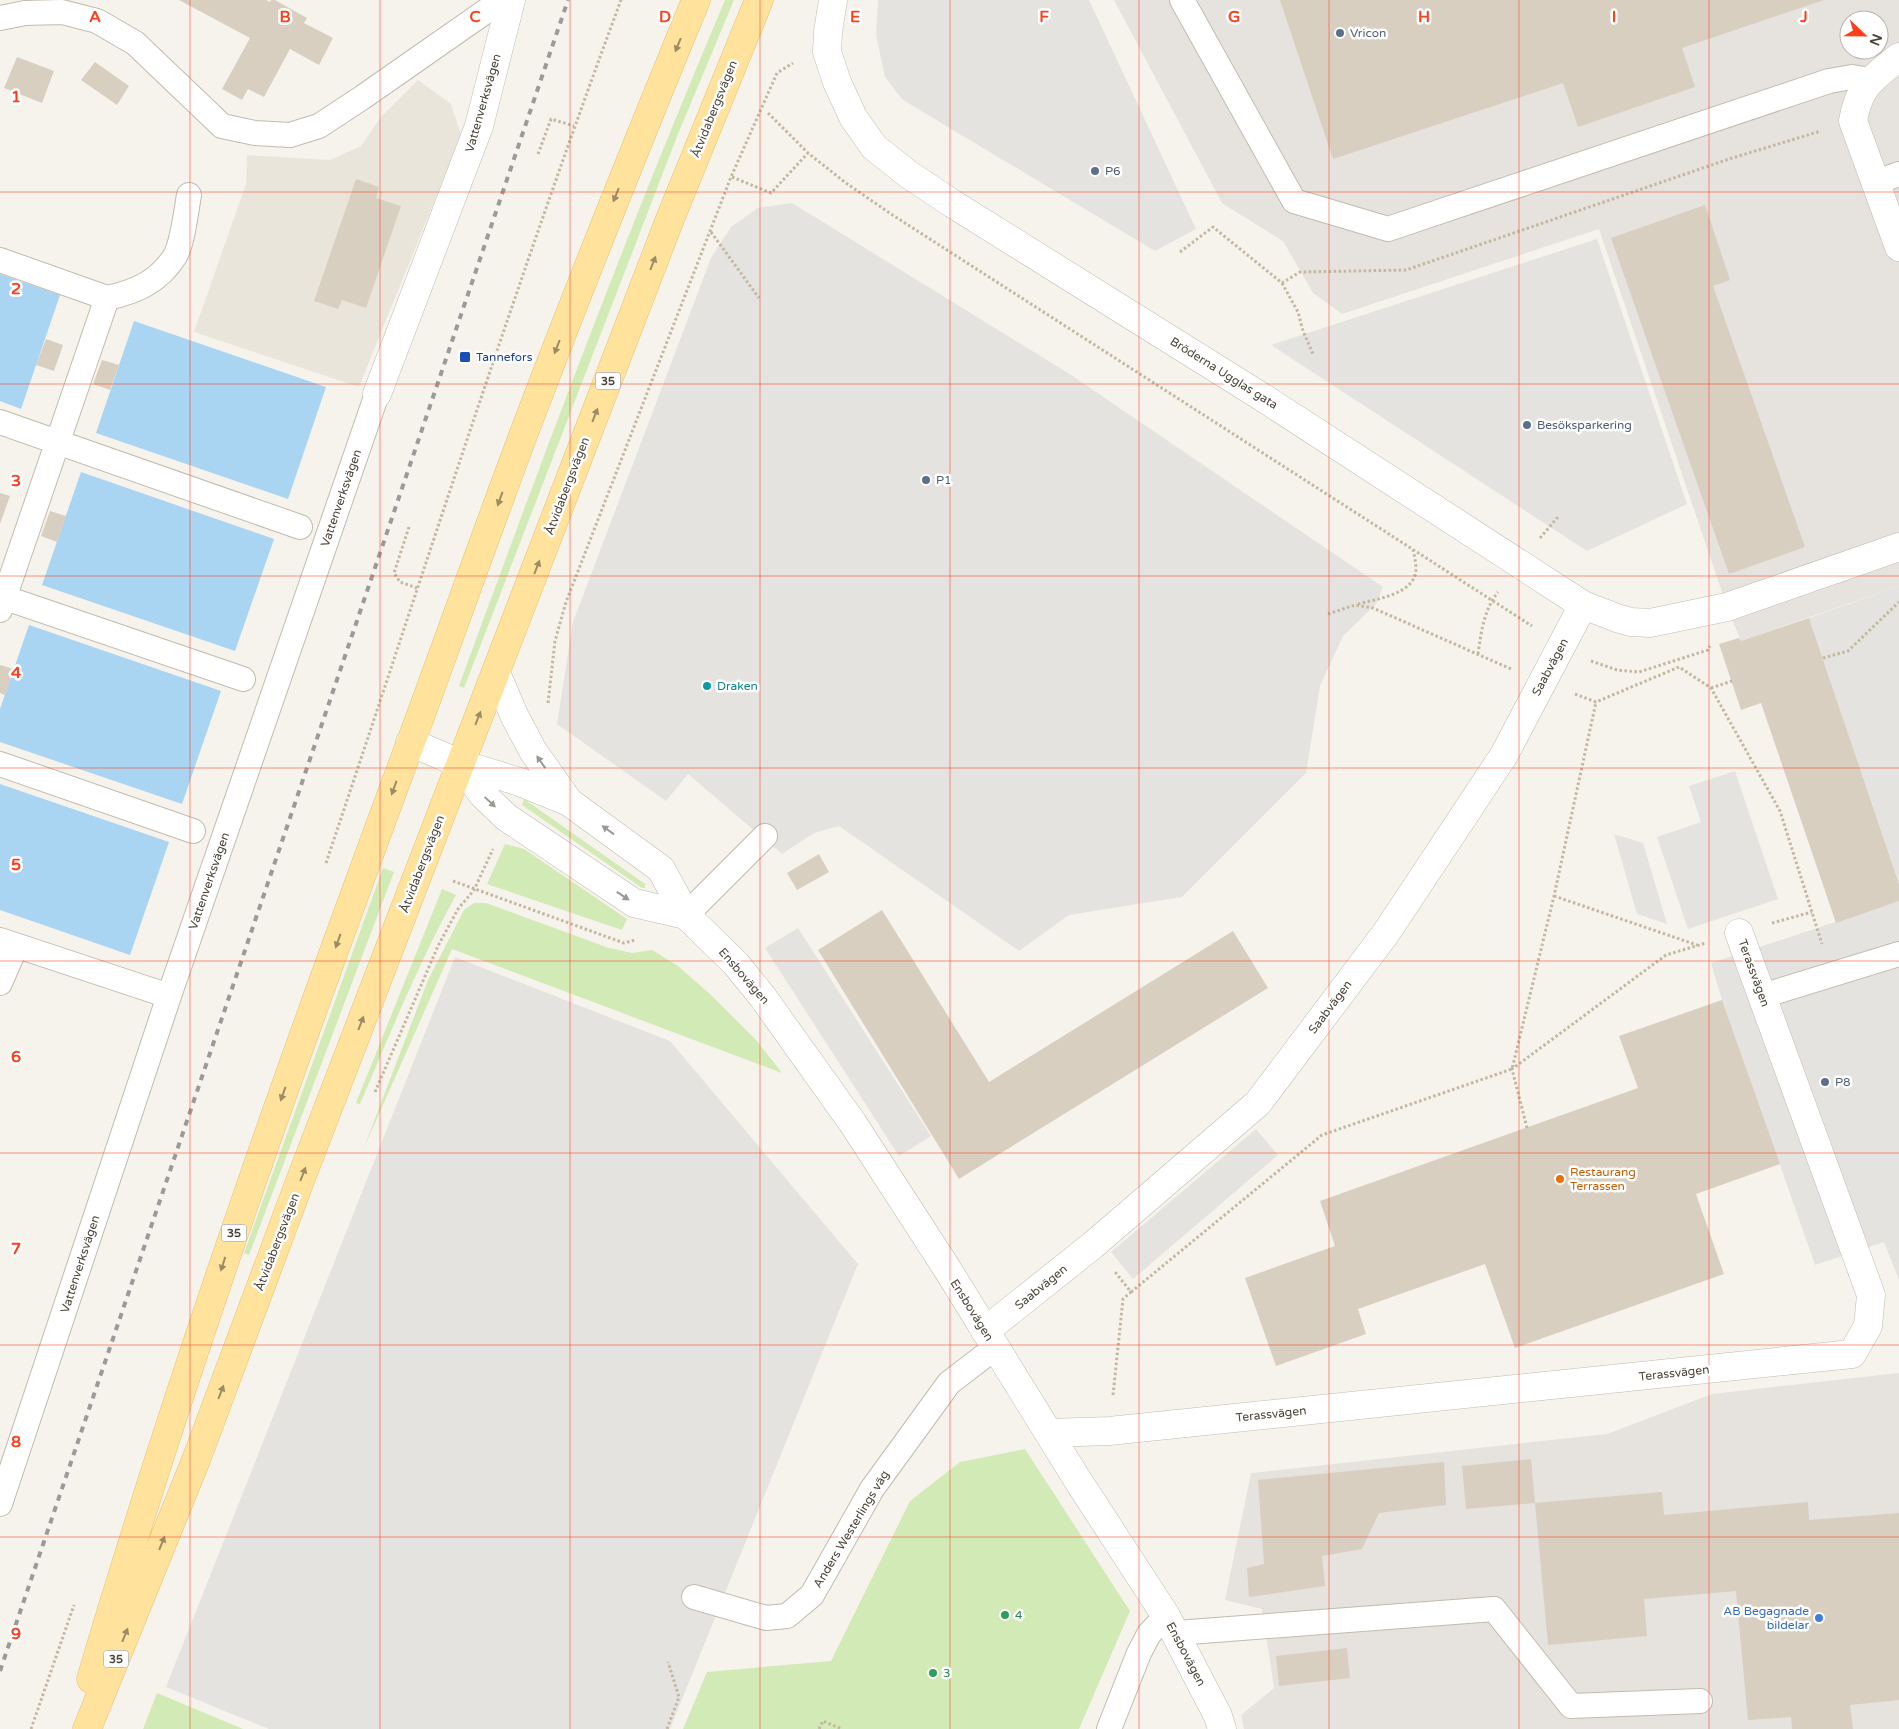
<svg xmlns="http://www.w3.org/2000/svg" width="1899" height="1729" font-family="'Varela Round',sans-serif">
	<style>
		.residential { fill: #eae5da }
		.industrial { fill: #e6e2dd; fill-rule: evenodd }
		.green { fill: #d2eab5 }
		.parking { fill: #e5e3e0 }
		.water { fill: #a9d4f2 }
		.building { fill: #d8cfc1 }
		.lines { fill: none; stroke-linecap: round; stroke-linejoin: round }
		.service-casing { stroke: #c2bbae; stroke-width: 26 }
		.minor-casing { stroke: #c2bbae; stroke-width: 29 }
		.primary-casing { stroke: #e6c16a; stroke-width: 29 }
		.path { stroke: #c4b79f; stroke-width: 3; stroke-dasharray: 2.5 2.5; stroke-linecap: butt }
		.service { stroke: #fff; stroke-width: 24 }
		.minor { stroke: #fff; stroke-width: 28 }
		.primary { stroke: #ffe39c; stroke-width: 28 }
		.rail { stroke: #9a9a9a; stroke-width: 4; stroke-dasharray: 6 6; stroke-linecap: butt }
		.oneway { fill: #9c8c66 }
		.oneway2 { fill: #9c9892 }
		.grid { fill: none; stroke: #fc3f1d; stroke-width: 1; stroke-opacity: 0.55 }
		.service-dot { fill: #5c6f8a; stroke: #fff; stroke-width: 2 }
		.transit-dot { fill: #1a4fb4; stroke: #fff; stroke-width: 2 }
		.culture-dot { fill: #0f9aa8; stroke: #fff; stroke-width: 2 }
		.food-dot { fill: #e8710a; stroke: #fff; stroke-width: 2 }
		.leisure-dot { fill: #2e9e5b; stroke: #fff; stroke-width: 2 }
		.shop-dot { fill: #3f7fe0; stroke: #fff; stroke-width: 2 }
		.labels { text-anchor: middle; stroke-width: 5; stroke-linejoin: round; paint-order: stroke }
		.shield { fill: #fff; stroke: #817c74; stroke-width: 1 }
		.shield-label { font-size: 11px; font-weight: bold; fill: #4b4439 }
		.service-label { font-size: 12px; fill: #4e5e75; stroke: #fff; text-anchor: start }
		.street-label { font-size: 12px; fill: #4b4439; stroke: #fff }
		.transit-label { font-size: 12px; fill: #164399; stroke: #fff; text-anchor: start }
		.culture-label { font-size: 12px; fill: #0d838f; stroke: #fff; text-anchor: start }
		.food-label { font-size: 12px; fill: #c56008; stroke: #fff; text-anchor: start }
		.shop-label { font-size: 12px; fill: #366cbe; stroke: #fff; text-anchor: end }
		.leisure-label { font-size: 12px; fill: #27864d; stroke: #fff; text-anchor: start }
		.grid-label { font-size: 16px; text-anchor: middle; font-weight: bold; fill: #fc3f1d; stroke: #fff; stroke-width: 5; stroke-linejoin: round; paint-order: stroke }
	</style>
	<rect width="100%" height="100%" fill="#f6f3ec"/>
	<path class="residential" d="M418,80l33,24 10,31 -102,252 -165,-55 52,-148 1,-29 83,5 31,-14 20,-29z"/>
	<path class="industrial" d="M1114,0h785v586l-158,55 -14,-34 -128,-378 -257,85 -29,-21 -30,-52 -61,-38zM1849,20h30v30h-30z
		M1899,1373v356h-655l-3,-14 33,-27 -12,-79 -37,-9 26,-127 356,-39 105,-40z"/>
	<path class="green" d="M725,0h9l-56,134 -214,554 -5,-2c84,-230 170,-460 266,-686z
		M524,799l121,85v4h-3l-120,-83z
		M505,844l19,5 103,70 -5,11 -135,-46z
		M383,868l11,4 -145,383 -5,-2z
		M442,889l14,6c-37,67 -66,139 -96,209l-4,-1z
		M474,903h12l123,45 23,5 20,-3 26,16 32,28 46,46 26,33 -330,-124 -89,201 65,-170 36,-70z
		M1025,1449l105,162 -51,118h-396l24,-57 124,-11 79,-160 50,-39z
		M157,1693l86,36h-100z"/>
	<path class="parking" d="M878,0h211l107,229 -41,22 -232,-139 -21,-13 -17,-22 -9,-42z
		M792,203l276,170 315,214 -7,17 -33,32 -23,50 -14,87 -124,124 -113,18 -50,36 -180,-125 -25,7 -32,21 -94,-80 -22,27 -109,-77 16,-102 138,-364 20,-31 27,-19z
		M1597,239l90,265 -100,47 -316,-206z
		M1899,586v298l-90,-266z
		M1735,771l43,128 -90,30 -31,-92 44,-15 -12,-36z
		M1614,834l29,9 24,81 -30,-10z
		M1899,901v379l-15,-38 -69,23 -93,-265 -11,-37z
		M798,928l133,208 -32,20 -134,-208z
		M455,957l215,84 188,223 -188,465h-401l-103,-42z
		M1256,1129l22,26 -145,124 -22,-27z"/>
	<path class="water" d="M0,274l60,21 -39,114 -21,-8z
		M134,321l192,66 -38,112 -192,-66z
		M81,472l193,67 -39,112 -193,-66z
		M29,625l192,66 -39,113 -182,-62v-33z
		M0,784l169,58 -39,113 -130,-45z"/>
	<path class="building" d="M179,0h87l4,2 1,-2h4l32,18 -3,5 29,15 -14,27 -29,-16 -26,48 -16,-8 -6,11 -20,-11 28,-51z
		M1280,0h544l-142,48 13,39 -117,40 -15,-44 -230,76z
		M17,57l37,14 -12,32 -38,-15z
		M95,62l34,24 -12,19 -36,-25z
		M356,179l23,8 -3,11 25,8 -35,102 -24,-8 -4,9 -24,-8z
		M1705,205l25,75 -17,6 92,261 -76,27 -118,-336z
		M46,339l17,6 -9,26 -18,-6z
		M102,360l17,5 -9,25 -17,-6z
		M0,493l10,3 -10,28z
		M50,511l16,5 -9,26 -16,-6z
		M1809,618l90,266v17l-63,22 -75,-220 -20,7 -22,-66 20,-6 2,3z
		M0,665l14,4 -9,26 -5,-2z
		M819,854l10,18 -32,18 -10,-17z
		M882,910l107,172 244,-151 35,57 -309,191 -141,-229z
		M1722,1000l58,164 -84,30 28,80 -209,74 -30,-84 -127,45 8,25 -90,32 -31,-88 90,-32 -15,-45 318,-113 -19,-52z
		M1531,1459l4,44 -69,6 -4,-43z
		M1444,1462l2,43 -67,8 -17,36 -40,7 3,30 -76,11 -2,-29 17,-4 -6,-84z
		M1662,1492l2,23 144,-13 1,18 90,-7v187l-49,5 3,24h-61l-1,-12 -43,3 -12,-129 -92,8 3,37 -99,9 -13,-142z
		M1347,1648l3,30 -71,8 -3,-30z"/>
	<g class="lines">
		<defs>
			<path id="service" d="M1182,0l112,201 94,28 441,-148 23,-4 19,3
				M0,18l25,-5 37,-1 35,9 38,22 87,83 33,7 35,2 29,-9 44,-29 139,-97
				M1876,182l23,-8
				M0,260l107,38
				M0,422l300,105
				M0,596l243,83
				M0,610l107,-312c28,-6 52,-16 68,-42 8,-14 11,-45 14,-61
				M0,764l193,67
				M686,915l79,-79
				M0,940l169,56
				M0,983l16,-37
				M1762,996l137,-42
				M0,1504l169,-508 208,-602
				M694,1597l72,21 21,-2 25,-21 60,-106 77,-106 47,-36
				M1176,1633l318,-24 77,97 129,-5
				M1109,1729l30,-76 10,-19 17,-18"/>
			<path id="minor" d="M833,0l-5,32 -1,20 10,30 16,35 21,30 34,27 45,30 309,193 321,208 34,13 14,4 19,1 77,-16 172,-60
				M1899,57c-26,21 -40,28 -46,64l46,126
				M377,394l102,-268 32,-126
				M496,673l19,44 18,34 36,51
				M410,742l51,22 59,18 49,20 92,67 25,46 50,49 26,32 90,126 94,145 131,212 89,137 52,100 4,13
				M461,764l21,30 24,23 128,86 52,12
				M985,1331l108,-86 165,-142 128,-170 118,-178 79,-150
				M1049,1433l60,-2 743,-77 16,-28 3,-31 -132,-362"/>
			<path id="primary" d="M91,1679c96,-324 210,-642 328,-959 36,-98 71,-197 108,-295 54,-142 111,-284 169,-425
				M87,1729l109,-269 104,-279 370,-962 89,-219"/>
		</defs>
		<use href="#service" class="service-casing"/>
		<use href="#minor" class="minor-casing"/>
		<use href="#primary" class="primary-casing"/>
		<path class="path" d="M768,113l40,40 38,30 45,31 641,412
			M538,154l13,-35 23,7
			M732,177l39,16 37,-40
			M711,232l48,66
			M1180,252l33,-25 69,56 18,-11 106,-2 323,-111 92,-28
			M1282,283l16,29 5,19 10,23
			M409,527l-15,46 6,9 17,6
			M1540,538l18,-21
			M1358,604c18,-5 58,-10 58,-35 0,-7 -2,-14 -3,-20
			M1328,614l27,-9 18,3 138,61
			M1478,654c3,-22 6,-44 20,-62
			M1823,658l25,-7 51,-49
			M1591,661l26,9 22,2 69,-22 2,-4
			M1711,688l21,-7
			M1575,694l21,8 83,-35 32,21 69,123 42,133
			M548,703l7,-62 11,-39 165,-425 46,-104 16,-10
			M326,863c97,-288 189,-578 295,-863
			M453,881l171,62 11,-3
			M1554,896l143,49
			M1772,923l40,-11
			M375,1092l63,-146 20,-37 16,-19 19,-41
			M1527,1128l-15,-59 154,-114 40,-12
			M1131,1292l191,-157 190,-66 42,-173 42,-194
			M1113,1395l10,-96 8,-7 -16,-20
			M31,1729l43,-124
			M667,1729l12,-32 -11,-35
			M819,1729l4,-8 19,8"/>
		<use href="#service" class="service"/>
		<use href="#minor" class="minor"/>
		<use href="#primary" class="primary"/>
		<path class="rail" d="M0,1671l568,-1671"/>
	</g>
	<defs><path id="oneway-solid" d="M-6-.8H1V-3.2L6.5 0L1 3.2V.8H-6Z" transform="scale(1.25)"/></defs>
	<g class="oneway">
		<use href="#oneway-solid" transform="translate(678 45) rotate(112)"/>
		<use href="#oneway-solid" transform="translate(616 195) rotate(112)"/>
		<use href="#oneway-solid" transform="translate(653 263) rotate(-69)"/>
		<use href="#oneway-solid" transform="translate(557 347) rotate(111)"/>
		<use href="#oneway-solid" transform="translate(595 415) rotate(-69)"/>
		<use href="#oneway-solid" transform="translate(500 499) rotate(110)"/>
		<use href="#oneway-solid" transform="translate(537 567) rotate(-69)"/>
		<use href="#oneway-solid" transform="translate(478 718) rotate(-69)"/>
		<use href="#oneway-solid" transform="translate(394 788) rotate(110)"/>
		<use href="#oneway-solid" transform="translate(338 941) rotate(110)"/>
		<use href="#oneway-solid" transform="translate(361 1023) rotate(-69)"/>
		<use href="#oneway-solid" transform="translate(283 1094) rotate(110)"/>
		<use href="#oneway-solid" transform="translate(303 1174) rotate(-69)"/>
		<use href="#oneway-solid" transform="translate(223 1264) rotate(108)"/>
		<use href="#oneway-solid" transform="translate(221 1392) rotate(-69)"/>
		<use href="#oneway-solid" transform="translate(162 1543) rotate(-68)"/>
		<use href="#oneway-solid" transform="translate(125 1635) rotate(-68)"/>
	</g>
	<g class="oneway2">
		<use href="#oneway-solid" transform="translate(541 762) rotate(-125)"/>
		<use href="#oneway-solid" transform="translate(490 802) rotate(43)"/>
		<use href="#oneway-solid" transform="translate(608 830) rotate(-144)"/>
		<use href="#oneway-solid" transform="translate(623 896) rotate(34)"/>
	</g>
	<path class="grid" d="M190,0v1729M380,0v1729M570,0v1729M760,0v1729M950,0v1729M1139,0v1729M1329,0v1729M1519,0v1729M1709,0v1729M0,192h1899M0,384h1899M0,576h1899M0,768h1899M0,961h1899M0,1153h1899M0,1345h1899M0,1537h1899"/>
	<g class="service-dot">
		<circle cx="1340" cy="33" r="5"/>
		<circle cx="1095" cy="171" r="5"/>
		<circle cx="1527" cy="425" r="5"/>
		<circle cx="926" cy="480" r="5"/>
		<circle cx="1825" cy="1082" r="5"/>
	</g>
	<rect class="transit-dot" x="459" y="351" width="12" height="12" rx="2.5"/>
	<circle class="culture-dot" cx="707" cy="686" r="5"/>
	<circle class="food-dot" cx="1560" cy="1179" r="5"/>
	<g class="leisure-dot">
		<circle cx="1005" cy="1615" r="5"/>
		<circle cx="933" cy="1673" r="5"/>
	</g>
	<circle class="shop-dot" cx="1819" cy="1618" r="5"/>
	<g class="labels">
		<g class="shield">
			<rect x="595.5" y="372.5" width="25" height="17" rx="4"/>
			<rect x="221.5" y="1224.5" width="25" height="17" rx="4"/>
			<rect x="103.5" y="1650.5" width="25" height="17" rx="4"/>
		</g>
		<g class="shield-label">
			<text x="608" y="385">35</text>
			<text x="234" y="1237">35</text>
			<text x="116" y="1663">35</text>
		</g>
		<g class="service-label">
			<text x="1350" y="37">Vricon</text>
			<text x="1105" y="175">P6</text>
			<text x="1537" y="429">Besöksparkering</text>
			<text x="936" y="484">P1</text>
			<text x="1835" y="1086">P8</text>
		</g>
		<g class="street-label">
			<text transform="translate(483 103) rotate(-74)" y="4">Vattenverksvägen</text>
			<text transform="translate(714 109) rotate(-68)" y="4">Åtvidabergsvägen</text>
			<text transform="translate(1224 373) rotate(32)" y="4">Bröderna Ugglas gata</text>
			<text transform="translate(567 486) rotate(-69)" y="4">Åtvidabergsvägen</text>
			<text transform="translate(341 498) rotate(-71)" y="4">Vattenverksvägen</text>
			<text transform="translate(1550 667) rotate(-62)" y="4">Saabvägen</text>
			<text transform="translate(422 864) rotate(-69)" y="4">Åtvidabergsvägen</text>
			<text transform="translate(209 881) rotate(-71)" y="4">Vattenverksvägen</text>
			<text transform="translate(1754 973) rotate(70)" y="4">Terassvägen</text>
			<text transform="translate(744 976) rotate(49)" y="4">Ensbovägen</text>
			<text transform="translate(1330 1007) rotate(-53)" y="4">Saabvägen</text>
			<text transform="translate(277 1242) rotate(-69)" y="4">Åtvidabergsvägen</text>
			<text transform="translate(80 1264) rotate(-72)" y="4">Vattenverksvägen</text>
			<text transform="translate(1041 1287) rotate(-39)" y="4">Saabvägen</text>
			<text transform="translate(972 1310) rotate(58)" y="4">Ensbovägen</text>
			<text transform="translate(1674 1373) rotate(-6)" y="4">Terassvägen</text>
			<text transform="translate(1271 1414) rotate(-6)" y="4">Terassvägen</text>
			<text transform="translate(851 1529) rotate(-59)" y="4">Anders Westerlings väg</text>
			<text transform="translate(1186 1654) rotate(62)" y="4">Ensbovägen</text>
		</g>
		<g class="transit-label">
			<text x="476" y="361">Tannefors</text>
		</g>
		<g class="culture-label">
			<text x="717" y="690">Draken</text>
		</g>
		<g class="food-label">
			<text x="1570" y="1176">Restaurang<tspan x="1570" dy="14">Terrassen</tspan></text>
		</g>
		<g class="shop-label">
			<text x="1809" y="1615">AB Begagnade<tspan x="1809" dy="14">bildelar</tspan></text>
		</g>
		<g class="leisure-label">
			<text x="1015" y="1619">4</text>
			<text x="943" y="1677">3</text>
		</g>
	</g>
	<g class="grid-label">
		<text x="95" y="22">A</text>
		<text x="285" y="22">B</text>
		<text x="475" y="22">C</text>
		<text x="665" y="22">D</text>
		<text x="855" y="22">E</text>
		<text x="1044" y="22">F</text>
		<text x="1234" y="22">G</text>
		<text x="1424" y="22">H</text>
		<text x="1614" y="22">I</text>
		<text x="1804" y="22">J</text>
		<text x="16" y="102">1</text>
		<text x="16" y="294">2</text>
		<text x="16" y="486">3</text>
		<text x="16" y="678">4</text>
		<text x="16" y="870">5</text>
		<text x="16" y="1062">6</text>
		<text x="16" y="1254">7</text>
		<text x="16" y="1447">8</text>
		<text x="16" y="1639">9</text>
	</g>
	<g transform="translate(1864 35) rotate(112)"><circle r="24" fill="#ffffff" stroke="#b7b4b0"/>
	<path d="M0-4L9 19L0 12L-9 19Z" fill="#fc3f1d"/>
	<text y="-8" font-size="14" font-weight="bold" text-anchor="middle" fill="#4b4439">N</text>
	</g>
</svg>
